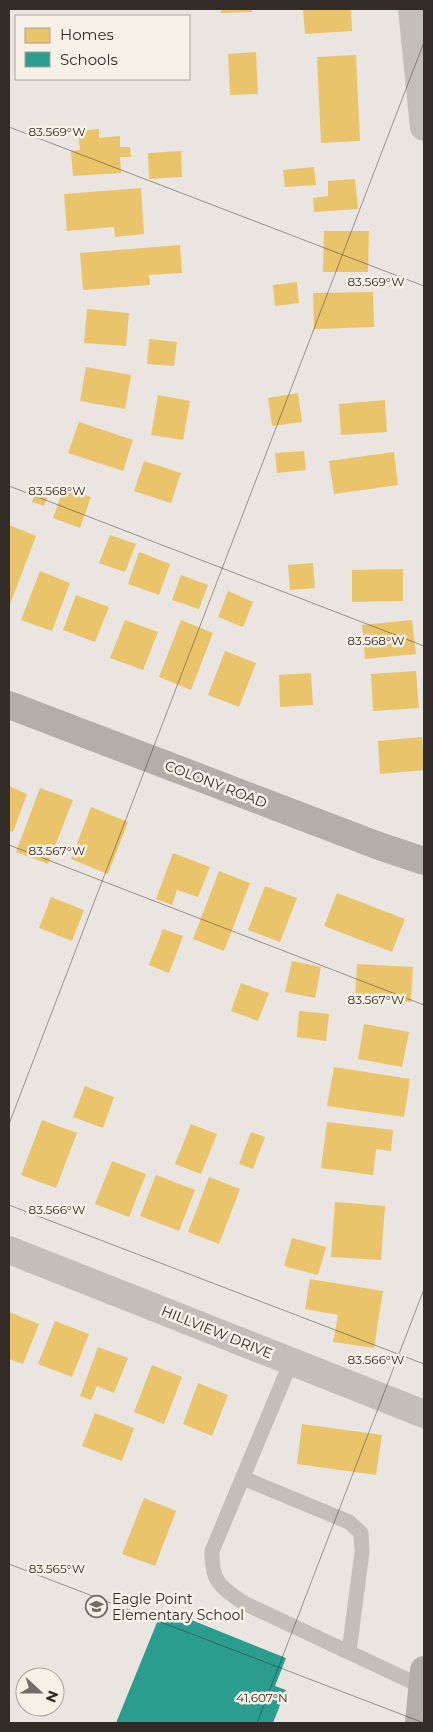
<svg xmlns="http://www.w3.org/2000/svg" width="433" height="1732" font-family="Montserrat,sans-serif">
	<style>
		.homes { fill: #e9c46a }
		.schools { fill: #2a9d8f }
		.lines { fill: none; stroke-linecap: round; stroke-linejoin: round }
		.lane { stroke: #c3beb9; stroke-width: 15 }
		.street { stroke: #c3beb9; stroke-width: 28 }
		.secondary { stroke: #b4aeaa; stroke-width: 28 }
		.ticks { fill: none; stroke: #332b28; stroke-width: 1; stroke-opacity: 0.45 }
		.labels { text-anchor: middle; stroke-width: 5; stroke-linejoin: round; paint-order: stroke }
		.street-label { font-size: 14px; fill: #332b28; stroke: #f7f0e7 }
		.poi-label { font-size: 14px; fill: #332b28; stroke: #f7f0e7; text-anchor: start }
		.ticks-label { font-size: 12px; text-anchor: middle; fill: #332b28; stroke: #f7f0e7; stroke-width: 5; stroke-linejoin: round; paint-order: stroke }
	</style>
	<rect width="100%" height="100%" fill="#eae5e0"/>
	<path class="homes" d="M221,9h31v3l-31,1z
		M303,9h48l1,22 -47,3z
		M256,52l2,42 -28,1 -2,-41z
		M356,55l4,86 -39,2 -4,-86z
		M99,129v9l21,-2v11h10l1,10h-11l1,16 -48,3 -2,-25 9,-1 -2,-19z
		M181,151l1,26 -33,2 -1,-26z
		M314,167l2,18 -31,2 -2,-17z
		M355,179l3,30 -44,3 -1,-14 15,-2v-15z
		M141,188l3,46 -29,3 -1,-10 -47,4 -3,-37z
		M324,231h45l-1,41h-45z
		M180,245l2,28 -33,2 1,10 -67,5 -3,-37z
		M297,282l2,21 -24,3 -2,-21z
		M373,292l1,35 -60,2 -1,-36z
		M87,309l42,4 -3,33 -42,-3z
		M149,339l28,3 -3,24 -27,-2z
		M86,367l45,8 -6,34 -45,-8z
		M298,393l4,29 -30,4 -4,-28z
		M158,395l32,6 -7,39 -32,-5z
		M385,400l2,32 -46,3 -2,-31z
		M79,422l54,18 -10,31 -55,-18z
		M304,451l2,19 -29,3 -2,-20z
		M394,452l4,33 -64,9 -5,-33z
		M144,461l37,12 -10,30 -37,-12z
		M38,485l12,4 -6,17 -12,-4z
		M64,488l27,9 -11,31 -27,-10z
		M9,525l27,11 -27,71z
		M110,535l26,9 -11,28 -26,-9z
		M139,552l31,12 -11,31 -31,-11z
		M313,563l2,25 -25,2 -2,-25z
		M403,569v32l-51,1v-32z
		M40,571l30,12 -18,48 -31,-11z
		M181,575l27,10 -9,24 -27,-9z
		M228,591l25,11 -10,25 -25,-10z
		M76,595l33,12 -14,35 -32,-12z
		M125,620l33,12 -15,38 -33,-12z
		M181,620l32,13 -22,57 -32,-13z
		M412,620l4,34 -51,5 -3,-34z
		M225,651l31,12 -17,44 -31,-12z
		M416,671l3,37 -46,3 -2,-37z
		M311,673l2,32 -33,2 -1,-32z
		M422,737l2,33 -44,4 -2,-33z
		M9,786l18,8 -14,38 -4,-1z
		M40,788l33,12 -25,64 -32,-12z
		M91,807l37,15 -20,52 -37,-15z
		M173,853l37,14 -12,30 -21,-7 -5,15 -16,-6z
		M219,871l31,12 -26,68 -31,-12z
		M265,886l32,12 -17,44 -32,-12z
		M337,893l68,26 -13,33 -68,-26z
		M51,897l33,13 -12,31 -33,-13z
		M163,929l20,7 -14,37 -20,-8z
		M292,961l29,6 -6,31 -30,-6z
		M357,964l56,3 -2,35 -56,-3z
		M241,983l28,10 -11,28 -27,-10z
		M299,1011l30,3 -3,27 -29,-4z
		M364,1024l45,8 -7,35 -44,-8z
		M334,1067l76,12 -6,38 -77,-11z
		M85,1086l29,11 -11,31 -30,-11z
		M42,1120l35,13 -21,55 -35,-13z
		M327,1122l66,8 -2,21 -15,-2 -3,26 -52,-7z
		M191,1124l26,10 -16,40 -26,-10z
		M251,1132l14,5 -12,32 -14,-5z
		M112,1161l34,13 -17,43 -34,-13z
		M156,1175l39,15 -16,41 -39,-15z
		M209,1177l31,12 -21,55 -31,-12z
		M335,1202l50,4 -4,54 -50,-3z
		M292,1238l34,9 -8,28 -34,-9z
		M310,1279l73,12 -9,57 -41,-6 5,-27 -33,-6z
		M9,1312l30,12 -16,40 -14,-5z
		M55,1321l34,13 -17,43 -34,-13z
		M98,1347l30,11 -14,35 -17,-7 -6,14 -11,-4z
		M152,1365l30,12 -18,47 -30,-12z
		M198,1383l30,12 -16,41 -29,-12z
		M95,1413l39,15 -12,33 -40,-15z
		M302,1424l80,11 -6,40 -79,-11z
		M144,1498l32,13 -21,55 -33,-12z"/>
	<path class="schools" d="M160,1615l22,8 2,-6 102,41 -11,28 11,4 -13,33h-157z"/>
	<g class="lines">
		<path class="lane" d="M291,1362l-79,189c-1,30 8,36 32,52l179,84
			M243,1478l106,44 12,11 1,19 -13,100"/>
		<path class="street" d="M412,9l12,118
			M9,1250l415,164"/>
		<path class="secondary" d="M9,705l370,141 45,15
			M419,1723l5,-53"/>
	</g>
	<path class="ticks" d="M9,127l415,159M9,486l415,160M9,845l415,160M9,1124l415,-1082M9,1205l415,159M9,1564l415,159M257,1723l167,-434"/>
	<defs>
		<symbol id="school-ring" viewBox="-11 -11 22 22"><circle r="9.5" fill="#f7f0e7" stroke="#736c68" stroke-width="1.5"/><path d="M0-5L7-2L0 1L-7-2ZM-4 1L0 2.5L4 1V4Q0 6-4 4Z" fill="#736c68"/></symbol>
	</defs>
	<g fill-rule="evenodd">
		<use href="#school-ring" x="84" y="1594" width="25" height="25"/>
	</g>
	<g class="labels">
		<g class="street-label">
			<text transform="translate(216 784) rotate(21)" y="5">COLONY ROAD</text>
			<text transform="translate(217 1332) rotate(22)" y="5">HILLVIEW DRIVE</text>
		</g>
		<g class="poi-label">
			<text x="112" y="1604">Eagle Point<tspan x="112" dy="16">Elementary School</tspan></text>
		</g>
	</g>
	<g class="ticks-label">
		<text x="57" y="136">83.569°W</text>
		<text x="376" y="286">83.569°W</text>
		<text x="57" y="495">83.568°W</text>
		<text x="376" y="645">83.568°W</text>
		<text x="57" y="855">83.567°W</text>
		<text x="376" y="1004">83.567°W</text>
		<text x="57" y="1214">83.566°W</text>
		<text x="376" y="1364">83.566°W</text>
		<text x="57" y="1573">83.565°W</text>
		<text x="262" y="1702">41.607°N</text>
	</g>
	<rect width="433" height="1732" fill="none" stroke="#332b28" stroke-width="20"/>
	<rect x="15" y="15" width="175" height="65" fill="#f7f0e7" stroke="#a9a19b"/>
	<rect x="25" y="28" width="25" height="15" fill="#e9c46a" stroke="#a9a19b"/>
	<text x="60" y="40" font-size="15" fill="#332b28">Homes</text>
	<rect x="25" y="52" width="25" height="15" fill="#2a9d8f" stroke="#a9a19b"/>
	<text x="60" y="65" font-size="15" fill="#332b28">Schools</text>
	<g transform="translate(40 1692) rotate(111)"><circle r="24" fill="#f7f0e7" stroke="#a9a19b"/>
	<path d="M0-4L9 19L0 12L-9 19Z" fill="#736c68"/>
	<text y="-8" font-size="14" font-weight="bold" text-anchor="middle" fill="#332b28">N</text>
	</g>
</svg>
